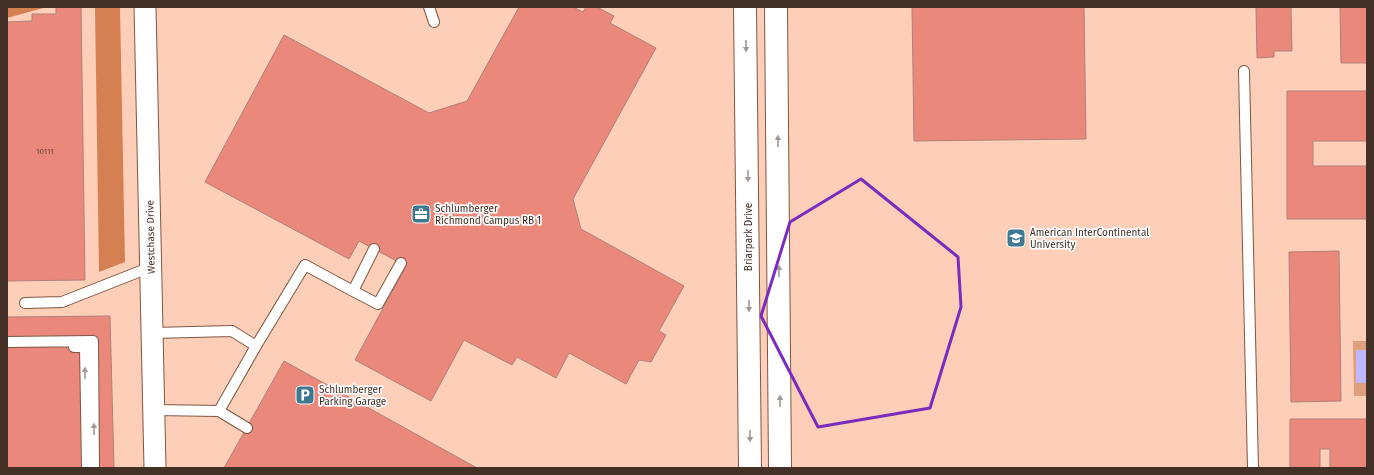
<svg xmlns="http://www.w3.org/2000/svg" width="1374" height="475" font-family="'Fira Sans',sans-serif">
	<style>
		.green { fill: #df9e7c }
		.forest { fill: #d58053 }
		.water { fill: #bfb8fe }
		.building { fill: #ea887c; stroke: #b0817a }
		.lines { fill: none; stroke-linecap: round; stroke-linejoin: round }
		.service-casing { stroke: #7e5742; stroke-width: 12 }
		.minor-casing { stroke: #7e5742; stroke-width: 23 }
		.tertiary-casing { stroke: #7e5742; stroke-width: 24 }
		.service { stroke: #fff; stroke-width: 10 }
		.minor { stroke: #fff; stroke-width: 21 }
		.tertiary { stroke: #fff; stroke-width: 22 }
		.oneway { fill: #a19894 }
		.marked { fill: none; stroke: #7b2cbf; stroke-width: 3; stroke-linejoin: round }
		.labels { text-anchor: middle; stroke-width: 3.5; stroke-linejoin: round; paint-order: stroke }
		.number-label { font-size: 8px; fill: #6d473d }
		.poi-label { font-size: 10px; fill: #433128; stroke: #fbfbfb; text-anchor: start }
		.street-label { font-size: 10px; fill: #433128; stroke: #fbfbfb }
	</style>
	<rect width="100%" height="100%" fill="#fdcfb8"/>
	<path class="green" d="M1353,341h14v55h-13z"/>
	<path class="forest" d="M7,7h40l-40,11z
		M95,7h25l5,255 -26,10z"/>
	<path class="water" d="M1356,350h11v33h-11z"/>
	<path class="building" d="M56,7h25l4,273 -78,1v-259l25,-1v-7h24z
		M519,7h54l10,5 3,-5h11l17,9 -4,7 46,25 -83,151 8,30 103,57 -25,45 7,4 -15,27 -12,-2 -13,24 -57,-31 -13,25 -39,-21 -5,8 -48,-25 -33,61 -76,-41 51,-94 -47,-25 -10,18 -144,-77 79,-147 145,78 38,-12z
		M912,7h172l2,132 -172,2z
		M1256,7h35l1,44h-18v6l-17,1z
		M1340,7h27v56h-26z
		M1287,91h80v50h-54v25h54v53h-80z
		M1339,251l2,150 -50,1 -2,-150z
		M110,316l4,152h-107v-151z
		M284,361l193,107h-253z
		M1290,419h77v49h-37v-19h-10v19h-30z"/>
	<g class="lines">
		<defs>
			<path id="service" d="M429,7l5,15
				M1244,71l9,397
				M353,291l25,13 23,-41
				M25,303l37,-1 89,-35
				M152,333l80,-2 24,15
				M7,342l86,-1 1,127
				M74,347h11l2,121
				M154,410l65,1 28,17
				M219,411l37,-65 49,-81 48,26 21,-42"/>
			<path id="minor" d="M145,7l10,461"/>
			<path id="tertiary" d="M745,7l5,461
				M776,7l4,461"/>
		</defs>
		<use href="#service" class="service-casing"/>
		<use href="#minor" class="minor-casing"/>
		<use href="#tertiary" class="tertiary-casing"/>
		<use href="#service" class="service"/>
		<use href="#minor" class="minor"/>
		<use href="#tertiary" class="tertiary"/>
	</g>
	<defs><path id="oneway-solid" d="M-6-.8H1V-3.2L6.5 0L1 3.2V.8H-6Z"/></defs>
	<g class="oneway">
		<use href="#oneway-solid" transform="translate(746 46) rotate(89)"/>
		<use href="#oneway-solid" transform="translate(778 141) rotate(-91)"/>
		<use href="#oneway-solid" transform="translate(748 176) rotate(90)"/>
		<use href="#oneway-solid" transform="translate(779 271) rotate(-90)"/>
		<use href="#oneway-solid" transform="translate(749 306) rotate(90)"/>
		<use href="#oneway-solid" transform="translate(85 373) rotate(-90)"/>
		<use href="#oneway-solid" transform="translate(780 401) rotate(-90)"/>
		<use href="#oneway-solid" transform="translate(94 429) rotate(-91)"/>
		<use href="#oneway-solid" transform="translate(750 436) rotate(90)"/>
	</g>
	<path class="marked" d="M861,179l97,78 3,50 -31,101 -112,19 -57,-111 29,-94z"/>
	<defs>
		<symbol id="office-square" viewBox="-11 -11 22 22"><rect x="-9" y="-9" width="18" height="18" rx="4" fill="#3e7991" stroke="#fbfbfb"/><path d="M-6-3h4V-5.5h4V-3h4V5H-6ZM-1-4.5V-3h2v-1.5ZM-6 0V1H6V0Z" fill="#fff"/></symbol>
		<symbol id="university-square" viewBox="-11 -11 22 22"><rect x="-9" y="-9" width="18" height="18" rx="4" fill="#3e7991" stroke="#fbfbfb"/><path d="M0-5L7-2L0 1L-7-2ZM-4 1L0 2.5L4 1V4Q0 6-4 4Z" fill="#fff"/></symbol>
		<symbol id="parking-square" viewBox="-11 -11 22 22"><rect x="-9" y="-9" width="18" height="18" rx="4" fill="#3e7991" stroke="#fbfbfb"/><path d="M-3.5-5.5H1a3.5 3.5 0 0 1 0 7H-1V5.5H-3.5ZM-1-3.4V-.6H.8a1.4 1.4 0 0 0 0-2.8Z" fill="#fff"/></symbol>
	</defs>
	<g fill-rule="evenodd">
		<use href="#office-square" x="410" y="203" width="22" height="22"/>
		<use href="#university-square" x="1005" y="227" width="22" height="22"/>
		<use href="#parking-square" x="294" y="384" width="22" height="22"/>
	</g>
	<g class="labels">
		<g class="number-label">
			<text x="45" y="154">10111</text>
		</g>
		<g class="poi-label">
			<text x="435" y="212">Schlumberger<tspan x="435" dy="12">Richmond Campus RB 1</tspan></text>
			<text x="1030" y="236">American InterContinental<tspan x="1030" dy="12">University</tspan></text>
			<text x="319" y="393">Schlumberger<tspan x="319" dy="12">Parking Garage</tspan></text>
		</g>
		<g class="street-label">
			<text transform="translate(150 237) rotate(-91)" y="4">Westchase Drive</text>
			<text transform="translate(748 237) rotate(-90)" y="4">Briarpark Drive</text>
		</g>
	</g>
	<rect width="1374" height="475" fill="none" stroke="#433128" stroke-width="16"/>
</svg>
